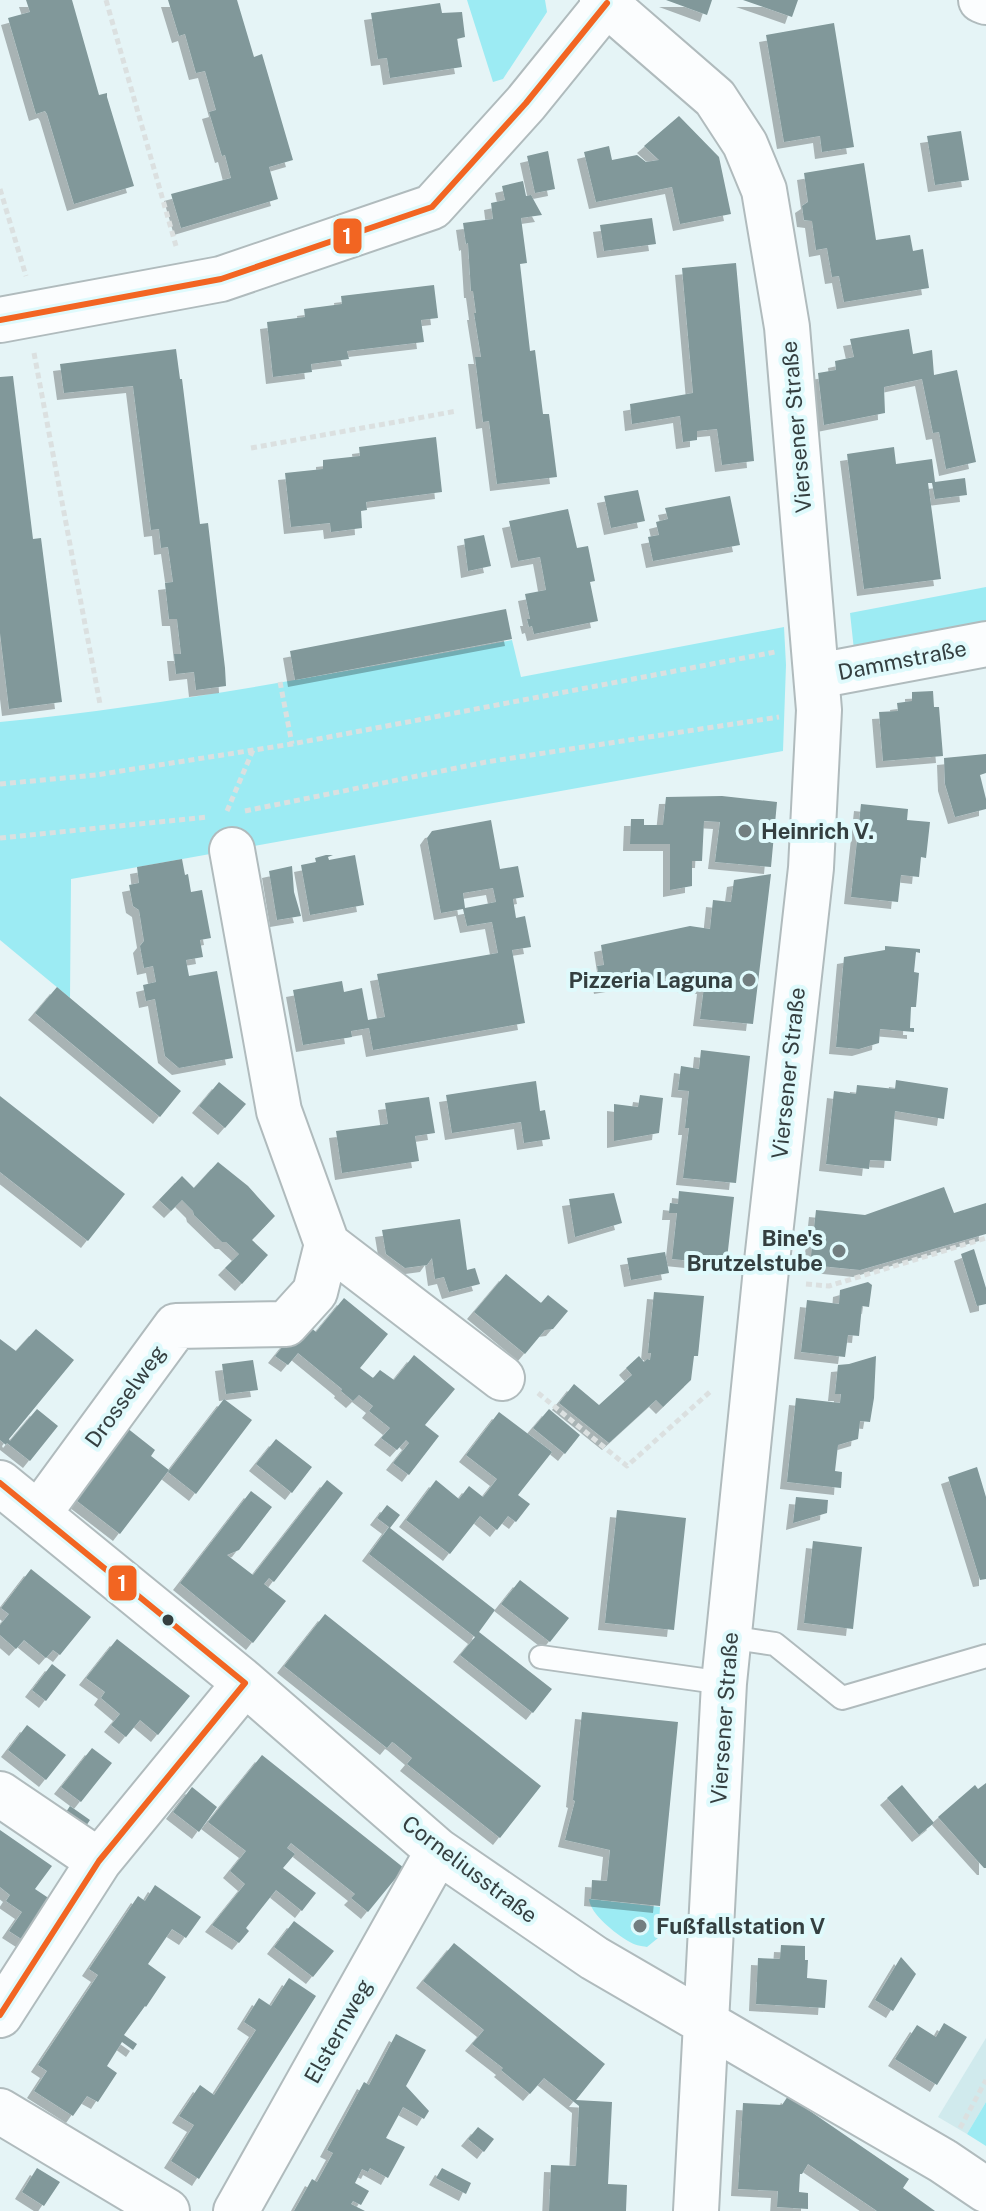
<svg xmlns="http://www.w3.org/2000/svg" width="986" height="2211" font-family="'Public Sans',sans-serif">
	<style>
		.built { fill: #d0eaed }
		.green { fill: #9cebf3 }
		.building { fill: #81989a; fill-rule: evenodd; filter: url(#shadow) }
		.lines { fill: none; stroke-linecap: round; stroke-linejoin: round }
		.service-casing { stroke: #b0bbbd; stroke-width: 26 }
		.minor-casing { stroke: #b0bbbd; stroke-width: 48 }
		.path { stroke: #dbe0e0; stroke-width: 5; stroke-dasharray: 6 4; stroke-linecap: butt }
		.service { stroke: #fbfdfe; stroke-width: 22 }
		.minor { stroke: #fbfdfe; stroke-width: 44 }
		.bus-1-casing { stroke: #dffafc; stroke-width: 12 }
		.bus-1 { stroke: #f26522; stroke-width: 6 }
		.poi-dot { fill: #727e80; stroke: #dffafc; stroke-width: 3 }
		.bus-dot { fill: #343f40; stroke: #dffafc; stroke-width: 3 }
		.labels { text-anchor: middle; stroke-width: 8; stroke-linejoin: round; paint-order: stroke }
		.street-label { font-size: 22px; fill: #343f40; stroke: #dffafc }
		.poi-label { font-size: 22px; font-weight: bold; fill: #343f40; stroke: #dffafc; text-anchor: start }
		.line-badge { stroke: #dffafc; stroke-width: 3 }
		.badge-label { font-size: 22px; text-anchor: middle; font-weight: bold; fill: #fff }
	</style>
	<defs>
		<filter id="shadow"><feDropShadow dx="-7" dy="7" stdDeviation="0" flood-color="#0004"/></filter>
	</defs>
	<rect width="100%" height="100%" fill="#e5f4f6"/>
	<path class="built" d="M986,2038v64l-19,32 -29,-17z"/>
	<path class="green" d="M467,0h78l2,12 -44,67 -10,3z
		M986,587v38l-132,25 -4,-37z
		M784,627l2,38 -3,86 -712,128 -1,119 -70,-58v-218c172,-17 342,-50 512,-82l9,37z
		M589,1899l71,8 -2,31 -11,9c-6,-1 -13,-2 -19,-6 -12,-7 -38,-27 -39,-42z
		M986,2102v44l-19,-12z"/>
	<path class="building" d="M26,0h46l27,95 8,-2v4l27,89 -60,18 -27,-90 -2,-3 -9,3 -28,-96 22,-6z
		M168,0h69l17,57 8,-3 31,106 -24,7 9,32 -97,29 -10,-34 60,-16 -6,-23 -3,1 -13,-44 7,-2 -11,-39 -9,2 -11,-39 -6,2z
		M666,0h46l-5,15z
		M743,0h55l-6,17z
		M440,3l2,10 20,-1 3,25 -8,2 5,28 -72,11 -3,-20 -9,1 -7,-46z
		M834,23l20,124 -32,5 -2,-16 -36,6 -18,-107z
		M679,116l40,41 12,57 -51,10 -8,-37 -76,15 -12,-50 25,-6 3,14 25,-5 9,7 13,-2 -15,-14z
		M961,131l8,49 -34,5 -8,-49z
		M548,151l7,38 -20,4 -8,-37z
		M864,163l12,77 34,-5 3,16 10,-2 6,39 -85,14 -5,-26 -7,1 -5,-29 -11,2 -4,-29 -8,-1 -2,-14 6,-4 -4,-29z
		M523,181l3,15 5,-1 11,20 -21,3 6,45 -7,1 10,87 5,-1 8,64h6l8,63 -60,7 -8,-63 -6,1 -8,-65h6l-7,-44h2l-3,-22h-2l-3,-48 -2,1 -3,-21 30,-4 -2,-16 14,-3 -3,-14z
		M652,218l4,26 -52,7 -4,-26z
		M736,263l18,198 -32,4 -5,-36 -20,2v9l-14,2 -3,-26 -48,8 -2,-20 63,-11 -11,-125z
		M434,285l4,33 -17,2 3,22 -77,9 2,8 -38,5 1,8 -39,5 -6,-55 38,-5 -1,-8 38,-5 -1,-8z
		M909,329l4,25 19,-4 2,25 23,-5 19,92 -30,7 -7,-37 -6,1 -11,-54 -38,8 1,26 -61,12 -6,-52 18,-3 -1,-9 19,-4 -4,-18z
		M176,349l4,30h2l18,145 8,-1 17,145 1,18 -30,4 -2,-18 -18,2 -2,-20h7l-4,-35h-8l-4,-36 8,-1 -5,-35 -7,1 -2,-19 -8,1 -18,-144 -69,7 -4,-29z
		M13,376l20,163 8,-1 21,164 -53,7 -9,-76v-256z
		M436,437l6,55 -76,10 1,8 -6,1 1,17 -31,4 -1,-9 -39,4 -6,-54 38,-4v-9l37,-4 -1,-9z
		M894,447l2,17 36,-5 3,23 30,-4 2,17 -32,4 -3,-16h-4l13,96 -77,10 -17,-135z
		M638,490l7,31 -34,7 -7,-32z
		M730,496l10,49 -87,16 -5,-24 11,-2 -3,-13 12,-3 -3,-11z
		M568,509l9,39 11,-2 7,35 -5,1 8,39 -64,13 -2,-8 -3,1 -2,-8h3l-5,-25 21,-4 -3,-17 -3,-16 -22,4 -9,-40z
		M484,535l7,31 -23,5 -4,-32z
		M506,609l6,30 -217,41 -5,-29z
		M933,691l1,16h5l4,49 -60,5 -4,-49 19,-1 -1,-8 15,-2v-9z
		M986,754v19l-6,2 6,24v10l-31,8 -10,-33 -1,-26z
		M722,796l55,6 -6,65 -56,-5 5,-40 -16,-1 -2,40h-10v25l-22,4v-46h-40l1,-25h13v6h19l3,-28z
		M861,804l47,5 -1,11 23,2 -4,36 -5,-1 -2,20 -18,-2 -3,27 -47,-5z
		M491,820l9,49 18,-3 6,31 -11,2 3,19 9,-2 6,31 -19,3 13,73 -152,27 -4,-22 -18,3 1,6 -49,8 -10,-55 49,-9 2,11 18,-4 6,32 17,-3 -8,-43 121,-21 -6,-31 -25,4 -4,-17 -22,4 -14,-75 5,-7zM493,888l3,14 -31,6 -2,-15z
		M326,855h7l-5,2 1,3 26,-5 9,50 -54,10 -9,-50 15,-3 -1,-4z
		M182,859l3,16 3,-1 3,18 11,-2 9,48 -11,2 3,17 -17,3 3,16 28,-5 16,87 -54,10 -14,-12 -10,-57 -9,2 -3,-16 13,-3 -3,-16 -9,2 -4,-22 4,-5 -5,-31 -6,-4 -4,-21 10,-2 -2,-16z
		M292,866l2,26 7,24 -24,4 -8,-49z
		M771,874l-18,150 -53,-5 4,-32 -20,-2 -2,-12 -81,14 -4,-21 7,-1 -3,-20 89,-19 20,3 3,-29 18,2 3,-22z
		M885,946l35,3v4l-4,-1 -2,20 5,1 -3,34h-5l-1,21h4v4l-34,-3 -1,14 -20,6 -23,-2 8,-90 41,-7z
		M57,987l124,104 -21,26 -125,-104z
		M701,1050l49,6 -14,127 -53,-5 6,-50h-4l4,-37 -11,-1 3,-24 18,3z
		M896,1080l52,8 -4,31 -49,-8 -4,50 -21,-1 -1,9 -43,-5 8,-73 22,3 1,-9 38,4z
		M536,1081l4,30 5,-1 5,29 -26,4 -3,-21 -69,11 -6,-38z
		M219,1082l27,22 -21,24 -26,-22z
		M640,1095l23,3 -4,35 -45,8v-37l24,3z
		M0,1096l125,98 -37,47 -88,-69z
		M429,1097l6,36 -20,3 4,25 -77,12 -6,-42 52,-7 -3,-21z
		M218,1162l30,24 27,30 -23,24 16,15 -26,29 -17,-16 14,-14 -13,-12h-4l-28,-27 -1,-4 -11,-11 -11,11 -12,-11 23,-24 12,12z
		M944,1187l10,26 32,-10v31l-126,36 -50,-5 6,-55 49,5z
		M679,1191l55,6 -7,62 -24,-3 -1,6 -30,-3 5,-46h-8l1,-10 8,1z
		M614,1193l8,30 -47,14 -6,-38z
		M460,1219l7,51 8,-2 5,16 -31,8 -5,-15 -9,2 -3,-21 -5,7 -22,3 -19,-14 -4,-24z
		M974,1249l12,39v16l-9,2 -16,-52z
		M665,1252l4,21 -38,7 -4,-22z
		M506,1274l35,29 7,-8 20,16 -15,18 -8,1 -20,24 -51,-42z
		M868,1282l4,3 -3,22 -7,-1 -3,30 -11,-1 -3,22 -44,-5 6,-52 32,4 1,-14z
		M654,1292l50,4 -6,60h-4l-3,24 -28,27 -7,-7 -47,43 -50,-40 15,-19 25,21 33,-30 -6,-7 13,-12 5,6 3,-3 3,1 1,-7h-3z
		M344,1298l44,36 -28,34 13,10 7,-8 14,10 20,-25 41,34 -30,36 14,11 -30,39 -16,-12 16,-20 -3,-3 -9,10 -16,-12 9,-10 -21,-17 4,-5 -14,-11 -6,6 -12,-10 1,-2 -44,-36 -10,12 -13,-9 28,-35 13,11z
		M36,1329l38,31 -65,79 1,2 27,-32 21,17 -28,35 -23,-18 -1,2 -6,-5v-101l16,12z
		M876,1356l-2,42 -4,24 -10,-1 -2,18 -20,6 -3,26 7,1 -1,16 -54,-6 9,-84 44,5 1,-9h-6l3,-29 11,-1z
		M253,1360l5,30 -32,4 -4,-30z
		M224,1399l28,21 -56,74 -28,-22z
		M549,1409l31,26 -15,19 -32,-26z
		M499,1412l53,40 -34,43 12,9 -14,18 -8,-6 -11,14 -17,-14 -30,38 -44,-34 30,-40 23,19 10,-13 14,11 14,-18 -31,-24z
		M122,1424l33,26 -4,6 18,14 -49,64 -52,-40z
		M276,1439l36,28 -20,26 -36,-29z
		M977,1467l9,30v82l-6,1 -32,-103z
		M327,1480l16,13 -69,89 -5,-4 -5,6 22,17 -33,42 -73,-60 71,-92 21,16 -33,43 -12,5 26,20z
		M796,1497l32,3 -1,13 -34,10z
		M387,1505l13,10 -10,13 105,82 -16,22 73,57 -19,24 -73,-58 15,-18 -106,-83 20,-27 -12,-9z
		M617,1510l69,8 -12,112 -69,-7z
		M813,1541l49,6 -9,82 -49,-6z
		M31,1569l60,48 -31,38 -7,-5 -7,8 -22,-18 -8,9 -16,-14v-10l9,-11 -8,-6z
		M520,1580l49,38 -19,24 -49,-38z
		M325,1614l216,172 -41,52 -93,-74 5,-6 -18,-15 -2,-1 -5,6 -103,-82z
		M117,1639l73,57 -32,39 -18,-15 -14,17 -15,-12 9,-11 -19,-16 4,-6 -19,-14z
		M52,1664l14,11 -20,26 -14,-11z
		M582,1712l96,10 -18,184 -69,-7 1,-19 15,1 3,-31 -45,-10 10,-39 -2,-1z
		M27,1725l39,30 -20,25 -38,-30z
		M92,1748l20,15 -31,39 -20,-15z
		M262,1755l142,113 -36,44 -17,-14 4,-4 -64,-51 -4,5 8,6 -12,14 33,25 -14,18 -26,-21 -30,38 3,3 -10,12 -27,-18 33,-41 -15,-13 16,-20 -38,-29z
		M986,1783v85h-2l-46,-51 37,-32 3,4z
		M902,1785l32,38 -15,12 -32,-37z
		M192,1787l25,20 -18,25 -26,-20z
		M70,1806l20,14 -6,9 -20,-14z
		M0,1830l52,36 -17,23 15,10 -27,41 -14,-9 13,-19 -16,-11 4,-6 -10,-8z
		M155,1885l46,32 -15,21 -14,-9 -24,35 18,13 -20,30 -1,-1 -21,29 13,9 -4,6 -11,-8 -15,24 10,7 -19,29 -11,-6 -14,20 -39,-25 13,-20 -9,-6 60,-90 -9,-6 49,-73 7,5z
		M294,1921l40,30 -21,26 -39,-30z
		M454,1943l151,121 -29,36 36,2 -4,82 19,1 -1,26h-77l2,-46 25,1 3,-60 -35,-28 -14,16 -29,-24 2,-2 -31,-24 12,-14 -61,-49z
		M781,1945l24,1v14h3l-1,18 20,2 -2,28 -69,-4 2,-46 22,1z
		M901,1957l15,17 -23,37 -18,-11z
		M289,1978l27,18 -117,183 -28,-18 23,-36 -15,-9 21,-31 14,10 42,-65 -12,-8 15,-24 12,8z
		M944,2023l23,14 -30,48 -42,-26 22,-34 19,12z
		M396,2034l30,16 -20,36 23,25 -5,8 -21,-12 -17,31 19,9 -17,31 -18,-10 -2,4 -6,-3 -7,14 14,8 -8,14 -8,-4 -2,3 14,7h-71l18,-32 5,3 16,-29 -6,-3 37,-68 5,3z
		M788,2096l121,83 -6,9 32,23h-58l-69,-47 -6,10h-2l-1,18 9,1v16l-31,-2 1,-16 -40,-2 5,-86 39,2z
		M478,2127l16,12 -10,13 -16,-13z
		M37,2168l23,14 -16,24 -22,-14z
		M442,2168l29,15 -5,11 -30,-16z"/>
	<g class="lines">
		<defs>
			<path id="service" d="M728,1637l47,7 67,54 144,-42
				M541,1657l183,26"/>
			<path id="minor" d="M602,0l113,98 30,46 19,46 23,137 32,383 -8,158 -46,411 -41,404 -28,528
				M981,0l5,2
				M0,320l221,-41 211,-72 94,-104 81,-100
				M817,676l169,-32
				M232,850l47,261 48,133
				M0,1483l245,200 193,168 156,107 349,203 43,29
				M39,1513l137,-187 110,-2 29,-32 12,-48 175,134
				M0,1794l99,67
				M0,2015l99,-154 146,-178
				M0,2111l167,100
				M236,2211l202,-360"/>
		</defs>
		<use href="#service" class="service-casing"/>
		<use href="#minor" class="minor-casing"/>
		<path class="path" d="M106,0l70,246
			M0,189l26,87
			M34,353l66,351
			M251,448l206,-37
			M280,682l12,62
			M0,784l96,-9 196,-31 483,-92
			M227,811l26,-61
			M245,811l241,-49 293,-45
			M0,838l208,-21
			M806,1284l23,2 157,-48
			M538,1393l89,73 85,-76
			M960,2128l26,-48"/>
		<use href="#service" class="service"/>
		<use href="#minor" class="minor"/>
		<defs>
			<path id="bus-1" d="M0,320l221,-41 211,-72 94,-104 81,-100
				M0,1483l245,200
				M0,2015l99,-154 146,-178"/>
		</defs>
		<use href="#bus-1" class="bus-1-casing"/>
		<use href="#bus-1" class="bus-1"/>
	</g>
	<g class="poi-dot">
		<circle cx="745" cy="831" r="8"/>
		<circle cx="749" cy="980" r="8"/>
		<circle cx="839" cy="1251" r="8"/>
		<circle cx="640" cy="1926" r="8"/>
	</g>
	<circle class="bus-dot" cx="168" cy="1620" r="7"/>
	<g class="labels">
		<g class="street-label">
			<text transform="translate(796 427) rotate(-95)" y="8">Viersener Straße</text>
			<text transform="translate(902 660) rotate(-11)" y="8">Dammstraße</text>
			<text transform="translate(788 1073) rotate(-84)" y="8">Viersener Straße</text>
			<text transform="translate(125 1396) rotate(-54)" y="8">Drosselweg</text>
			<text transform="translate(724 1718) rotate(-86)" y="8">Viersener Straße</text>
			<text transform="translate(470 1869) rotate(37)" y="8">Corneliusstraße</text>
			<text transform="translate(338 2031) rotate(-61)" y="8">Elsternweg</text>
		</g>
		<g class="poi-label">
			<text x="761" y="839">Heinrich V.</text>
			<text x="733" y="988" text-anchor="end">Pizzeria Laguna</text>
			<text x="823" y="1246" text-anchor="end">Bine's<tspan x="823" dy="25">Brutzelstube</tspan></text>
			<text x="656" y="1934">Fußfallstation V</text>
		</g>
	</g>
	<g class="line-badge">
		<rect x="332" y="217" width="31" height="38" rx="8" fill="#f26522"/>
		<rect x="107" y="1564" width="31" height="38" rx="8" fill="#f26522"/>
	</g>
	<g class="badge-label">
		<text x="347" y="244">1</text>
		<text x="122" y="1591">1</text>
	</g>
</svg>
